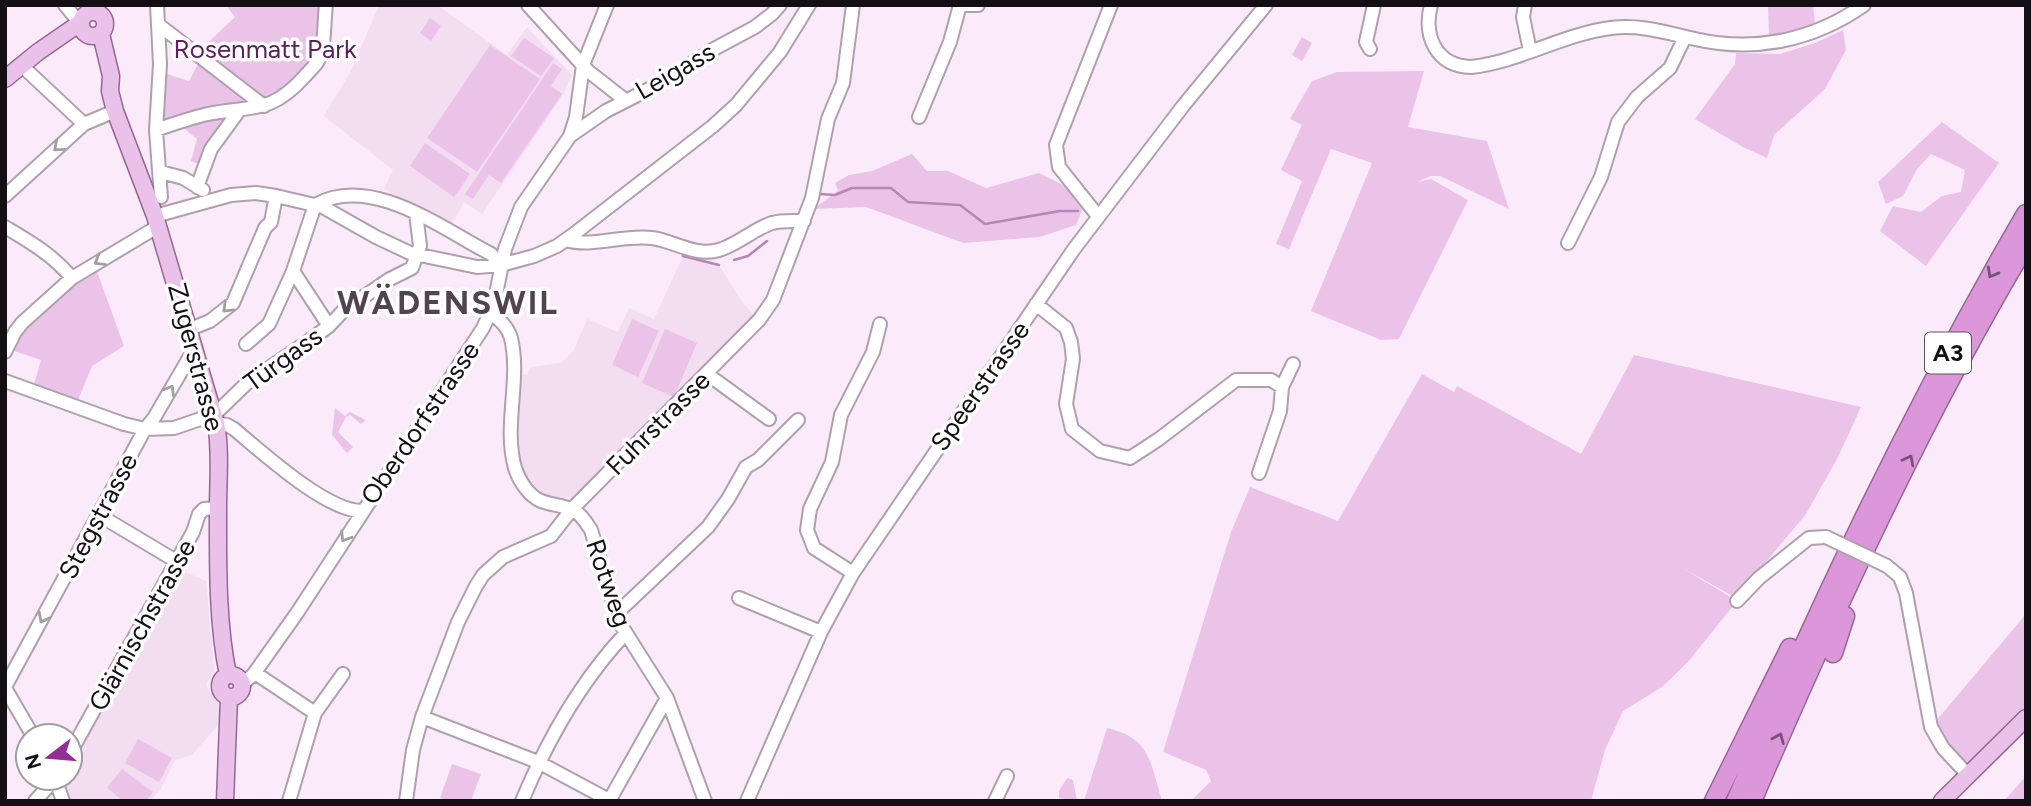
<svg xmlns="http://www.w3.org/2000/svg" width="2031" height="806" font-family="Figtree,sans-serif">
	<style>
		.built { fill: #f2ddf1 }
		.green { fill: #ebc3e9 }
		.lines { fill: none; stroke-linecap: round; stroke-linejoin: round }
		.stream { stroke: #b786b6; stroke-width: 2.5 }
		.minor-casing { stroke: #afa0ae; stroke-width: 16 }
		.major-casing { stroke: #966795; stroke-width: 19 }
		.highway-casing { stroke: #966795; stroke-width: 21 }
		.minor { stroke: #fff; stroke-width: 12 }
		.major { stroke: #eac1e9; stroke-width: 16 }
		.highway { stroke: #dc97db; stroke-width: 18 }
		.minor-bridge-casing { stroke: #afa0ae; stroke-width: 16; stroke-linecap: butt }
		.minor-bridge { stroke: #fff; stroke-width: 12 }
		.oneway { stroke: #a19fa1 }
		.oneway2 { stroke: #785378 }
		.labels { text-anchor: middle; stroke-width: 7; stroke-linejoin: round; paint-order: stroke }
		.shield { fill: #fefefe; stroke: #5a575a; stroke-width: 2 }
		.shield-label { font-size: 24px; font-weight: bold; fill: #140f14 }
		.park-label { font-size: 26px; fill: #5c205d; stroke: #fefefe }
		.street-label { font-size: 26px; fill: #140f14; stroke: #fefefe }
		.district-label { font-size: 33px; font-weight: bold; letter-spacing: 2px; fill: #514450; stroke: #fefefe }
	</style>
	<rect width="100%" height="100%" fill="#fbebfa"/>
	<path class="built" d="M379,5h58l70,50 20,-28 45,48 -9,20 -81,119 -18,-12 -14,26 -66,-39 9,-19 -69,-54 27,-45z
		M683,256l36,9 23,37 12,13 -1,7 -173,172 -23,6 -22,-10 -15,-25 -3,-19 1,-73 9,2 4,-8 30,-4 13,-13 13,-31 31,13 11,-24 25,11z
		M180,570l26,11 8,89 -8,15 13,20v19l-27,31 -17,5 -14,29 -11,12h-80l-8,-21 1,-2h7v-13z"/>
	<path class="green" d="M226,5h95l-6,55 -34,34 -19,8 -64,-50 37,-35z
		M1768,5h45l2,19 -46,12z
		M430,18l11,8 -10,15 -11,-8z
		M1843,30l3,20 -21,39 -51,46 -7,23 -24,-11 -48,-28 40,-55 1,-11 44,1 35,-11z
		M1302,37l10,6 -10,18 -10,-6z
		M524,38l30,20 -13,18 -30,-20z
		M490,45l50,34 -63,93 -50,-34z
		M199,62l46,36 -35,47 -7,21 -12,-5 6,-22 -16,-13h-19l5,-52 22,7z
		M553,63l9,6 -11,17 11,8 -61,89 -12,-8 -16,24 -8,-5z
		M1424,71l-16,56 79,14 22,68 -69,-33h-9l-14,6 14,-3 37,21 -69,139 -18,1 -70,-29 61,-148 -41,-14 -42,100 -13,-5 26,-63 -21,-11 21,-45 -12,-6 22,-38 25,-9z
		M1942,122l57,41 -73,103 -46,-35 13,-25 28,6 21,-16 19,-4 4,-22 -34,-16 -14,15 -14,27 -17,8 -8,-22z
		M425,143l45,31 -16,23 -44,-31z
		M912,154l15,17h21l38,17 53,-15 26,13 18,22 -7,17 -36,12 -77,6 -97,-36 -53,2 25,-18 -3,-8 14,-8 23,-4z
		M94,263l30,83 -32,20 -16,39 -44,-14 9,-31 -33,-11 7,-17z
		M632,319l27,12 -21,46 -26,-12z
		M665,329l32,14 -23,54 -32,-14z
		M1634,355l227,52 -24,52 -31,55 -70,84 -55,-31 56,34 -49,61 -26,25 -39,24 -18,39 -14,51h-400l20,-20 -5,-11 -43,-18 68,-220 19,-45 88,34 84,-147 32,18 3,-6 124,68z
		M335,408l10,8 5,-4 16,8 -5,4 -11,-9 -4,2 -8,15 15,15 -6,6 -15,-18z
		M2026,614v93l-63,62 -25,-17 -7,-25z
		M1107,728c44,10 43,34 55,73h-78z
		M138,739l34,19 -13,24 -34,-19z
		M452,764l29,10 -10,27h-23l-8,-3z
		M122,769l31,23 -7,9h-23l-16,-13z
		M2026,776v25h-22z
		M1067,778l6,2 4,21 -18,-3v-7z"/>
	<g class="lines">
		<path class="stream" d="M820,194l15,1 17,-7h39l17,14 52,3 25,19 75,-13h18
			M683,256l36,9
			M734,260l14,-4 19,-15"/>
		<defs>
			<path id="minor" d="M65,5l9,11 8,2
				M157,5l3,59 -4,66 5,67
				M528,5l60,66 37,29
				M964,5h14
				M1431,5c-8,31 5,61 40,62 48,-5 92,-33 140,-39 29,-4 56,5 84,11 60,14 119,1 169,-34
				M1525,5l-2,12 7,34
				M159,25l105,81
				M1370,49l-4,-7 8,-37
				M21,65l63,59
				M919,117l31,-75 10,-37
				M156,130c17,-6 34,-12 52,-16 45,-9 62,1 97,-38 6,-7 14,-13 16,-22 4,-15 3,-33 5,-49
				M570,136l36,-25 55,-28 53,-34 41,-22 17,-13 8,-9
				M161,172l22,6 20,12
				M197,187l14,-38 27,-37
				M5,196l79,-72 31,-13
				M155,216l76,-21 25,-2 20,3 47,11 53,30 34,16 67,14 24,-2 33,-9 23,-10 17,-12 139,-108 23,-21 44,-53 29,-47
				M1098,216l-39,-49 -3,-22 55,-140
				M5,227c25,15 48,28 67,51
				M566,240c27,8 58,-6 86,-2 22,3 44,19 67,12 19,-6 35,-21 53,-27 10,-3 22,-2 32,-2
				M1568,243l33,-66 17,-55 19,-25 33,-29 15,-31
				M293,271l36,55
				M1036,304l30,24 5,14 2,17 -7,45 6,25 28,22 30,7 29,-19 77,-59h35l11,7 -2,24 -21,62
				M491,314c9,5 17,14 20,24 10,42 -8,88 4,130 4,13 14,28 26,33 10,4 22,4 32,9 8,4 13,12 18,20l28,92 48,76 38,103
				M190,329l20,-8 23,-18 32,-75 6,-6 5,-26
				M246,344l23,-20 24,-53 22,-66c56,-32 127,24 176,49l10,11
				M5,352l10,-20 7,-9 50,-45 85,-51
				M707,374l62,45
				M5,381l119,43 21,5 29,-1 41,-14 32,-31 63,-43 19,-14 15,-16 46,-31 22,-11 8,-22 -4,-33
				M1282,387l11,-23
				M216,423l11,2 7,4c29,24 92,82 128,82
				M99,515l77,46
				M1887,566l13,11 6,16 25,134 12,21 25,27
				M853,573l-39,-25 -7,-18 3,-21 22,-47 9,-47 32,-63 7,-28
				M739,598l82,34
				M1737,601l22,-23 50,-40 17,-1
				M616,614l92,-87 20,-28 18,-32 12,-7 40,-40
				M255,673l60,40
				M242,684l11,-9 44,-62 186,-285 11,-24 11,-55 16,-42 49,-71 6,-19 7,-52 24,-60
				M5,687l140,-258 9,-11 35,-60 7,-7
				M5,688l28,48
				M422,717l116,45 71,38
				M70,753l123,-221 6,-18 5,-5 14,-1
				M55,778l8,23
				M35,801l21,-23
				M289,801l26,-88 28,-39
				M406,801l7,-51 9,-33 36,-95 18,-36 7,-11 20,-18 48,-21 21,-27 187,-189 14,-20 39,-102 16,-79 15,-36 10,-78
				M522,801c25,-60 59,-120 103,-167
				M609,801l58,-103
				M747,801l74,-169 32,-59 221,-324 109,-143 83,-101
				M995,801l12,-25"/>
			<path id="major" d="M81 24a12 12 0 1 1 24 0a12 12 0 1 1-24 0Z
				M101,34l10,42 -1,15 5,20 40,105 61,207c5,29 2,57 2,86 0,54 -1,113 10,166
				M5,79l33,-27 42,-29
				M220 686a11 11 0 1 1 22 0a11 11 0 1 1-22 0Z
				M225,801l4,-103
				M1942,801l84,-83"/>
			<path id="highway" d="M1833,653l12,-37
				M1714,801l76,-153
				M1736,801c85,-202 180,-398 290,-587
				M1752,801c82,-190 168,-379 274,-557"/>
		</defs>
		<use href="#minor" class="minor-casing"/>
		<use href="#major" class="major-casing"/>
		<use href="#highway" class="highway-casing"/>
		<use href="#minor" class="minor"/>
		<use href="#major" class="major"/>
		<use href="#highway" class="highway"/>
		<defs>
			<path id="minor-bridge" d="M1826,537l61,29"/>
		</defs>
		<use href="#minor-bridge" class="minor-bridge-casing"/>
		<use href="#minor-bridge" class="minor-bridge"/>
	</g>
	<defs><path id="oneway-chevron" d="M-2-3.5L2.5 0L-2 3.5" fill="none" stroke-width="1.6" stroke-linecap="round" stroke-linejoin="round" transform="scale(1.75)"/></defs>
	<g class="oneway">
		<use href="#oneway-chevron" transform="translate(58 147) rotate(139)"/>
		<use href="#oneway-chevron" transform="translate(99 261) rotate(148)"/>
		<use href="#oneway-chevron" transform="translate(227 308) rotate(136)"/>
		<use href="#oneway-chevron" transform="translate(170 390) rotate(-60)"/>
		<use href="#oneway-chevron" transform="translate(345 537) rotate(122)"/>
		<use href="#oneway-chevron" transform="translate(43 618) rotate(118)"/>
	</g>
	<g class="oneway2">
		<use href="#oneway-chevron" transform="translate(1992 273) rotate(119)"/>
		<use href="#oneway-chevron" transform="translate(1909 460) rotate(-63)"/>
		<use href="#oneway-chevron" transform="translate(1779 738) rotate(-67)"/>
	</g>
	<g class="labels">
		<rect class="shield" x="1925" y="332.5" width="46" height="41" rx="5"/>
		<g class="shield-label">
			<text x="1948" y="361">A3</text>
		</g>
		<g class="park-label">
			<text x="265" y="58">Rosenmatt Park</text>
		</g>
		<g class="street-label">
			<text transform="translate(675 71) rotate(-30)" y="9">Leigass</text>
			<text transform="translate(196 357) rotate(75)" y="9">Zugerstrasse</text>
			<text transform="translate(283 359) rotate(-36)" y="9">Türgass</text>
			<text transform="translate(980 386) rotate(-55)" y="9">Speerstrasse</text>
			<text transform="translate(420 423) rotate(-56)" y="9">Oberdorfstrasse</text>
			<text transform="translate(658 423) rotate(-45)" y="9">Fuhrstrasse</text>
			<text transform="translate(98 516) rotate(-62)" y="9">Stegstrasse</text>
			<text transform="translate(609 583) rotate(71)" y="9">Rotweg</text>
			<text transform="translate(142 625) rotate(-61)" y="9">Glärnischstrasse</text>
		</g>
		<g class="district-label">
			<text x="448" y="314">WÄDENSWIL</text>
		</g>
	</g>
	<rect width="2031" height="806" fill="none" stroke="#140f14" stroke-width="14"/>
	<g transform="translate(49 757) rotate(254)"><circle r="33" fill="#fefefe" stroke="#a09ea0" stroke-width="2"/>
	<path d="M0-5L12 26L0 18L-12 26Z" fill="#932e94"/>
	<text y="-10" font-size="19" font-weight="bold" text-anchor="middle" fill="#140f14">N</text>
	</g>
</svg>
